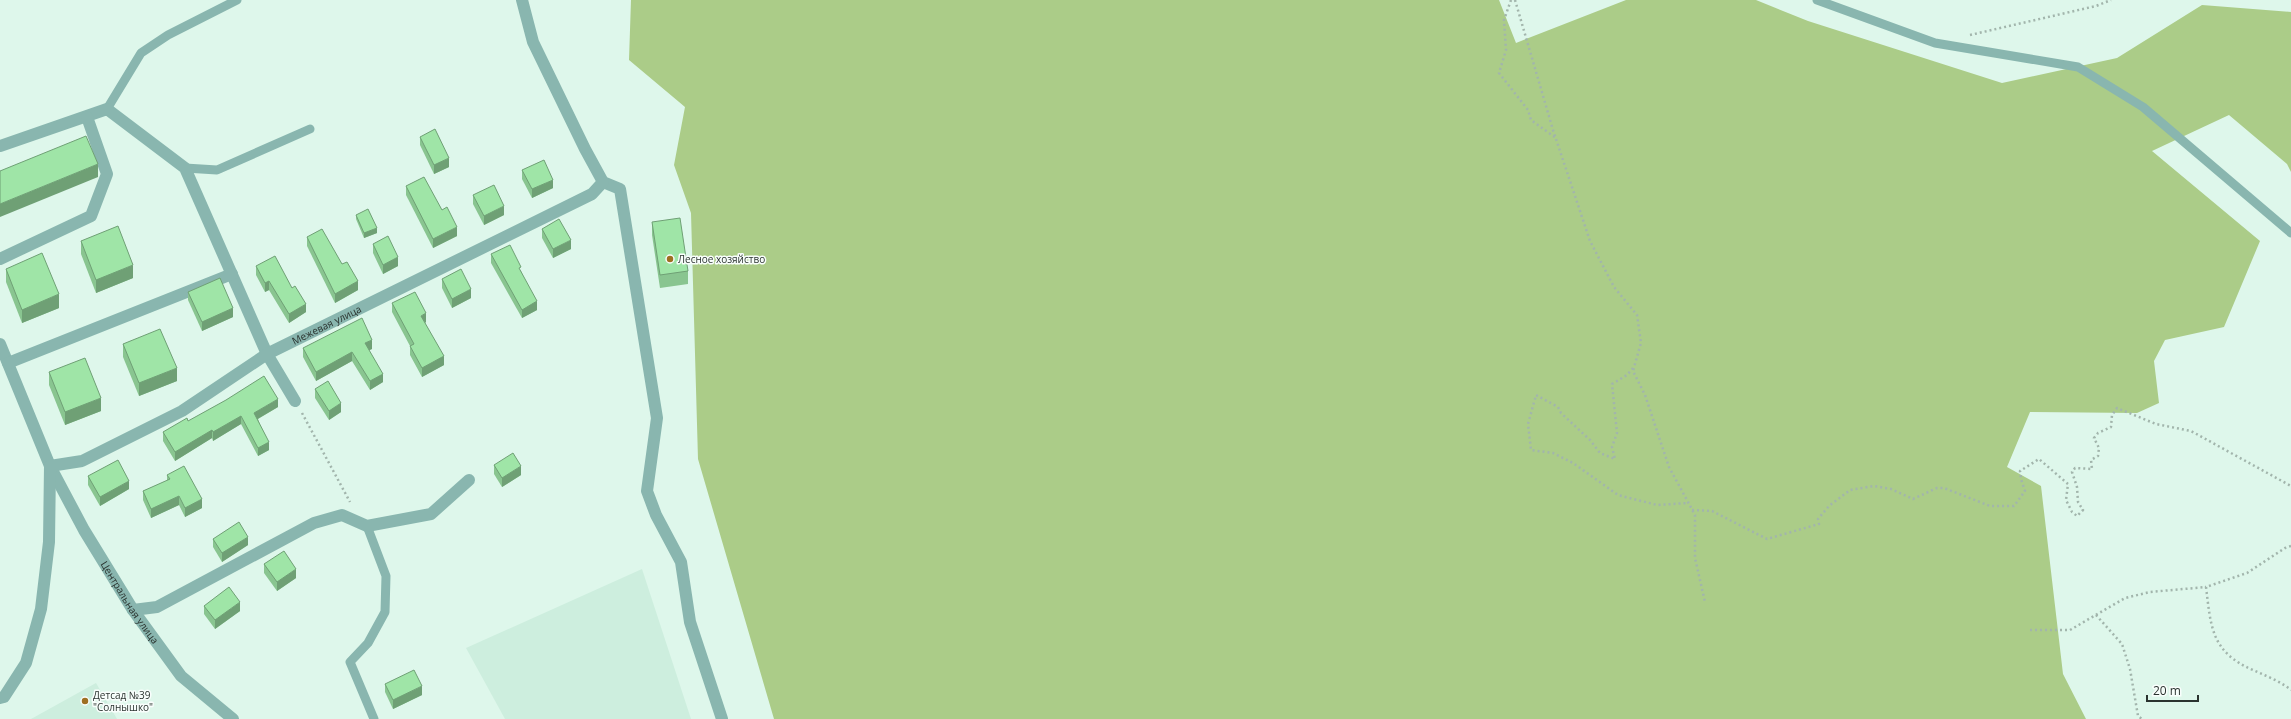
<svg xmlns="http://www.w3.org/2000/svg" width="2291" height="719" font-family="'Open Sans',sans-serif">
<rect width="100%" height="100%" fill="#def7eb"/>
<g fill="#cdeede">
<polygon points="642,569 691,719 505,719 466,648"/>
<polygon points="96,683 117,719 31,719"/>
</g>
<polygon fill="#abcc88" points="631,0 1499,0 1516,43 1626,0 1756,0 1808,21 2002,83 2117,58 2202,5 2291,12 2291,172 2287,164 2229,115 2152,151 2260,241 2224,327 2165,340 2154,361 2159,403 2137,413 2030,412 2007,467 2041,486 2063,674 2086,719 774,719 698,459 691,213 674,165 685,107 629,60"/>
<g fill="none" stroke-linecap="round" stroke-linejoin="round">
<g stroke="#a2b5ac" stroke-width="2.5" stroke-dasharray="2 3" stroke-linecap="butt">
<polyline points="1511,0 1504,20 1506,50 1499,73 1528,110 1531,120 1556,138"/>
<polyline points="1515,0 1553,130 1590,241 1614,287 1637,315 1641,343 1633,371 1645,395 1669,467 1695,515 1695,558 1705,602"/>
<polyline points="1970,35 2096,6 2111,0"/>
<polyline points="1633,368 1627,375 1612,384 1617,433 1612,447 1615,459 1600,453 1590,440 1561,413 1558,407 1536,395 1528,424 1531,450 1553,453 1573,463 1618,495 1657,505 1688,503"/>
<polyline points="302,413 350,502"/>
<polyline points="1692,510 1712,511 1767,539 1819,524 1818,519 1829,506 1850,490 1874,486 1891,489 1913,499 1937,488 1944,488 1990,506 2014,506 2025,491 2021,479 2020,471 2039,459 2068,484 2066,500 2072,512 2077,516 2083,510 2078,502 2077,487 2072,472 2075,468 2092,469 2091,460 2098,456 2099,448 2094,438 2098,433 2111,427 2112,415 2117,408 2156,424 2191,431 2291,486"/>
<path d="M2291,546l-6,2 -38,25 -41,14c5,40 5,65 47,83 13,6 27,11 38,20"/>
<polyline points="2096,615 2122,644 2130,669 2138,716 2142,719"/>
<polyline points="2030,630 2070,630 2125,598 2150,592 2206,587"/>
</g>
<g stroke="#89b6af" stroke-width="9">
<polyline points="1817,0 1935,43 2078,67 2143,107 2291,233"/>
<polyline points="107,109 141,53 168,35 237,0"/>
<polyline points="185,168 217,170 310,129"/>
<polyline points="367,526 386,576 385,612 368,643 350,662 374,719"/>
</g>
<g stroke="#89b6af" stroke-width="12">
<polyline points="522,0 533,42 585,149 603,182 620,189 657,418 647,491 656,515 681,562 690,622 722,719"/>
<polyline points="0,146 107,109 185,168 267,354 295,401"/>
<polyline points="0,259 91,216 107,174 87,117"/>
<path id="s1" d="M0,344l50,122 34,64 49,80 48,66 52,43"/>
<polyline points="8,363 232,274"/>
<polyline points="133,610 157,607 314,523 342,515 367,526 431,514 469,480"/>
<path id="s2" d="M0,698l4,-1 22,-34 15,-54 8,-67 1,-76 32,-5 100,-50 85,-57 325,-160 11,-12"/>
</g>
</g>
<g fill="#89c590">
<polygon points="420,137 449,167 434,174 420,145"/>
<polygon points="522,170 553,188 532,198 522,179"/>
<polygon points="406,186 457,236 433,248 406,195"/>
<polygon points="473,195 504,215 484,225 473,204"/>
<polygon points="356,215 377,233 364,238 356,219"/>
<polygon points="652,222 688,271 688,284 660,288 652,235"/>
<polygon points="542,229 571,249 553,258 542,238"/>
<polygon points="307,237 342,264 358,290 335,303 307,246"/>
<polygon points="81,241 133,278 96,293 81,254"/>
<polygon points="373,244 398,266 383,274 373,253"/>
<polygon points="491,254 521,271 537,310 522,318 491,263"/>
<polygon points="256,266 306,312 289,323 269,290 265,292 256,275"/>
<polygon points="6,269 59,308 22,323 6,282"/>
<polygon points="442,279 471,298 452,308 442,288"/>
<polygon points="188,292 233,317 202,331 188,300"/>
<polygon points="392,303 426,322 425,323 444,365 422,377 410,355 410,346 392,312"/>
<polygon points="123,344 177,381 139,396 123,357"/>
<polygon points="303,348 372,349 369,350 383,382 370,390 352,361 316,381 303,357"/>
<polygon points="49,372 101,411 65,425 49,385"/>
<polygon points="315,389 341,412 329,420 315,398"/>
<polygon points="278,407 258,419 269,450 258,456 241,424 213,441 212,438 175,461 163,441 163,432 188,421"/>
<polygon points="494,465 521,475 502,487 494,474"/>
<polygon points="167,475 202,508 185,517 179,505 151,518 143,500 143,491 167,481"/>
<polygon points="88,476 129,489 100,506 88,485"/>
<polygon points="213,539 248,545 222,562 213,547"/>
<polygon points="264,564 296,578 277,591 264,573"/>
<polygon points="204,606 240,611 215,629 204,614"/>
<polygon points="385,684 422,695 393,709 385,692"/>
</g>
<g fill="#6fa075">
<polygon points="449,158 449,167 434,174 434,165"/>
<polygon points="98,164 98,177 0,217 0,204"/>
<polygon points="553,180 553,188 532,198 532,189"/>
<polygon points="504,206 504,215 484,225 484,216"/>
<polygon points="457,227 457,236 433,248 433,239"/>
<polygon points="377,228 377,233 364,238 364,233"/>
<polygon points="571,240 571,249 553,258 553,249"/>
<polygon points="398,257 398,266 383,274 383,265"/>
<polygon points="133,265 133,278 96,293 96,280"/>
<polygon points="269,281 269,290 265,292 265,283"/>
<polygon points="358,281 358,290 335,303 335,294"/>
<polygon points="471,289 471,298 452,308 452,299"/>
<polygon points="59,294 59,308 22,323 22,310"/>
<polygon points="537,301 537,310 522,318 522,310"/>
<polygon points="306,304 306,312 289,323 289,314"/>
<polygon points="233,308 233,317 202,331 202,322"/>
<polygon points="426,313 426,322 421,325 421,316"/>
<polygon points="372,340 372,349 365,352 365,343"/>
<polygon points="352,352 352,361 316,381 316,372"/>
<polygon points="444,356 444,365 422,377 422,368"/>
<polygon points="177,368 177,381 139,396 139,383"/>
<polygon points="383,374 383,382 370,390 370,381"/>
<polygon points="101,398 101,411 65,425 65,412"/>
<polygon points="278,399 278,407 254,421 254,413"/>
<polygon points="341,403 341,412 329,420 329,411"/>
<polygon points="241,416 241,424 213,441 213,432"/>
<polygon points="212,430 212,438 175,461 175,452"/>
<polygon points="269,442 269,450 258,456 258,448"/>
<polygon points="521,466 521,475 502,487 502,478"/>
<polygon points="129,481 129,489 100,506 100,497"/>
<polygon points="179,496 179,505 151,518 151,509"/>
<polygon points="202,499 202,508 185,517 185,508"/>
<polygon points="248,537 248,545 222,562 222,553"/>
<polygon points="296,569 296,578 277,591 277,582"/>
<polygon points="240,602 240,611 215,629 215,620"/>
<polygon points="422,686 422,695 393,709 393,700"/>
</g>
<g fill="#9fe5a7" stroke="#6fa075">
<polygon points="435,129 449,158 434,165 420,137"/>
<polygon points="86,136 98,164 0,204 0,171"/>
<polygon points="544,160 553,180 532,189 522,170"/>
<polygon points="424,177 442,210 447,207 457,227 433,239 406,186"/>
<polygon points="494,185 504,206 484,216 473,195"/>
<polygon points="368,209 377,228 364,233 356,215"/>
<polygon points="680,218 688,271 660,275 652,222"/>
<polygon points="559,219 571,240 553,249 542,229"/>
<polygon points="118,226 133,265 96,280 81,241"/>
<polygon points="322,229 342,264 347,262 358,281 335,294 307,237"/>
<polygon points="388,236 398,257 383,265 373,244"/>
<polygon points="510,245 521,267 519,268 537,301 522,310 491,254"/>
<polygon points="42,253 59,294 22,310 6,269"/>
<polygon points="275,256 292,288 295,286 306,304 289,314 269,281 265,283 256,266"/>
<polygon points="461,269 471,289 452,299 442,279"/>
<polygon points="220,278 233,308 202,322 188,292"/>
<polygon points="415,292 426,313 421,316 444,356 422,368 410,346 414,344 392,303"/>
<polygon points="362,318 372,340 365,343 383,374 370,381 352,352 316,372 303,348"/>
<polygon points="160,329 177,368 139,383 123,344"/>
<polygon points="85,358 101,398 65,412 49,372"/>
<polygon points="264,376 278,399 254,413 269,442 258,448 241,416 213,432 212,430 175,452 163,432 187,418 188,421 226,400"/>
<polygon points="328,381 341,403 329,411 315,389"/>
<polygon points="513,453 521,466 502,478 494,465"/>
<polygon points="118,460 129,481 100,497 88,476"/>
<polygon points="184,466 202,499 185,508 179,496 151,509 143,491 170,479 167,475"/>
<polygon points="239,522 248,537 222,553 213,539"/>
<polygon points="284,551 296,569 277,582 264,564"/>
<polygon points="229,587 240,602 215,620 204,606"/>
<polygon points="414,670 422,686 393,700 385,684"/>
</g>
<g fill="#9e6f21" stroke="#f9fefc" stroke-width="1.5">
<circle cx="670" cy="259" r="4"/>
<circle cx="85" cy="701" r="4"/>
</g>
<g text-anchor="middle" stroke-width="3" stroke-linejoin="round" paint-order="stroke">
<g font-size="10" fill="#2a332f" stroke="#f9fefc" text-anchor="start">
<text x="678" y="263">Лесное хозяйство</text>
<text x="93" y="699">Детсад №39<tspan x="93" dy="12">"Солнышко"</tspan></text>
</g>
<g font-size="10" fill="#2a332f" stroke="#f9fefc">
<text dy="4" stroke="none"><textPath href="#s2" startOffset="557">Межевая улица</textPath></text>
<text dy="4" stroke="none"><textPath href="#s1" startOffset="290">Центральная улица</textPath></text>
</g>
</g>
<path d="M2147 695v6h51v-6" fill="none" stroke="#2a332f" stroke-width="2"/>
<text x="2153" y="695" font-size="12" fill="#2a332f" stroke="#f9fefc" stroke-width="3" paint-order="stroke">20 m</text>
</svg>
